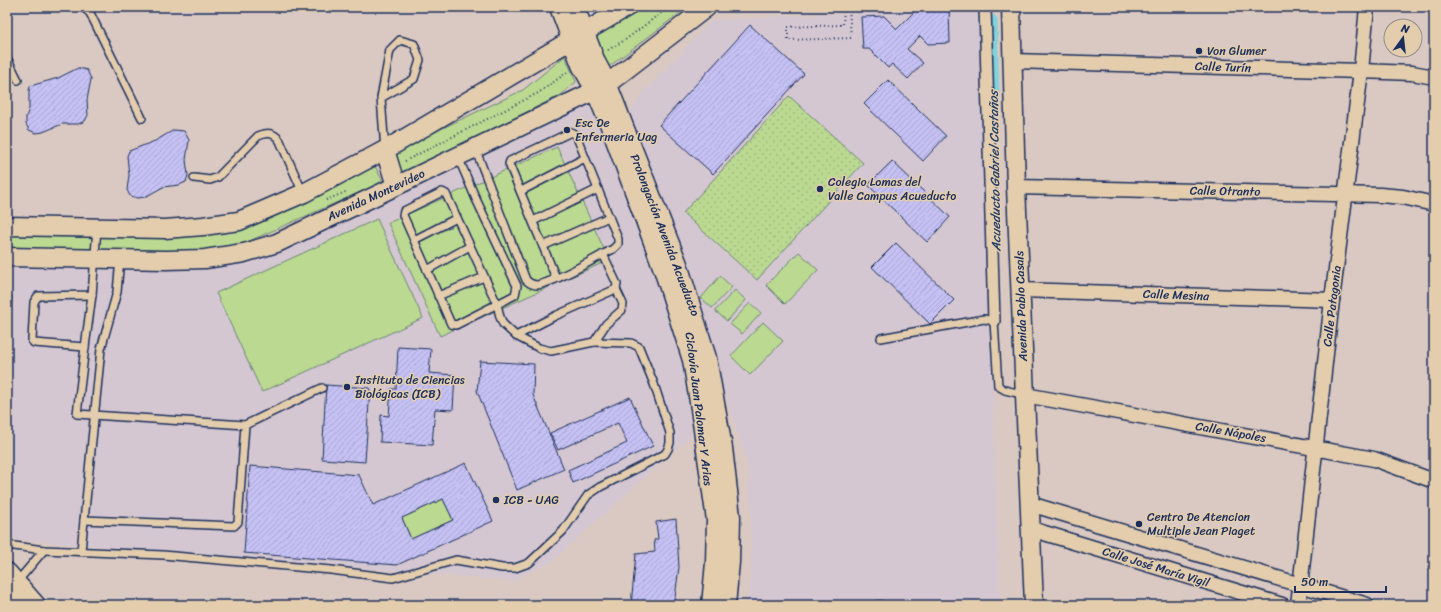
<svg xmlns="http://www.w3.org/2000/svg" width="1441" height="612" font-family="Sriracha,sans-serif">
<defs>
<pattern id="grass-dots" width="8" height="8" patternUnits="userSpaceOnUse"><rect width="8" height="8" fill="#bbd991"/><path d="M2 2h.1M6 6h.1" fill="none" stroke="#a0bb7f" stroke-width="1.8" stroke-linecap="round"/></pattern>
<pattern id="building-hatch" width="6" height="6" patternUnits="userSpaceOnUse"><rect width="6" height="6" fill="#c5c1f3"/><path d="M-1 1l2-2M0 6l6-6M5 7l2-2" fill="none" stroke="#a9a6d3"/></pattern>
</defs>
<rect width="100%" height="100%" fill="#dac9c2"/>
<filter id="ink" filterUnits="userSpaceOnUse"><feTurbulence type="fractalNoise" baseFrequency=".025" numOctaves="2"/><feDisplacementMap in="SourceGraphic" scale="8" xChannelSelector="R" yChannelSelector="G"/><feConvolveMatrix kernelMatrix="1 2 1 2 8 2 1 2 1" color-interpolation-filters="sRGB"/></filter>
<g filter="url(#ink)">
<g fill="#d4c7d1">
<polygon points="581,7 611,7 594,18 584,16"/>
<polygon points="878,7 980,7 1000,605 746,605 751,577 751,507 747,461 680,257 627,121 638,98 712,20 873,12"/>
<polygon points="592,100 682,339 692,435 552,561 513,581 9,539 7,535 7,267 106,268 207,264"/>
</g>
<polygon fill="url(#grass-dots)" stroke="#6b8478" points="789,96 863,163 757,280 683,213"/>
<g fill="#bbd991" stroke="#6b8478">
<polygon points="637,7 688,7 603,71 590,36"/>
<polygon points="565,56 576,82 561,95 397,176 390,153 523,90"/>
<polygon points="557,147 609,260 440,336 388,223"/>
<polygon points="373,162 383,182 238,246 190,252 7,251 7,229 198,231"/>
<polygon points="377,219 423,318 262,392 216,293"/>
<polygon points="799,252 818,270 785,304 766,285"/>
<polygon points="720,276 732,287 712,308 701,298"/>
<polygon points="735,290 746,300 727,321 715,311"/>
<polygon points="750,303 761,313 742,334 730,324"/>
<polygon points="763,322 783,341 750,375 731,356"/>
<polygon points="443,499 453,520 411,539 402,518"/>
</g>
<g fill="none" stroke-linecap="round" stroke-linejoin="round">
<polyline stroke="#81d2d9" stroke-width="13" points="991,21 993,99"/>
</g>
<g fill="url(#building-hatch)" stroke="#1b2f5e" fill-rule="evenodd">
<polygon points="919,7 949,7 950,43 928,44 920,36 907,49 923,63 908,79 892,64 888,68 869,49 863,49 861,17 884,16 897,29"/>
<polygon points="750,25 804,74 713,174 659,125"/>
<polygon points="78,68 87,70 91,79 87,100 88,115 85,121 78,124 62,124 43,132 36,133 29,130 26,124 26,117 29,109 29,91 30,86 58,78"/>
<polygon points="888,80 946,136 923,161 864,104"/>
<polygon points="174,130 184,131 189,140 186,160 188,175 186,182 179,185 163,187 145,197 138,198 130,196 127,190 129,175 127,156 129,151 155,141"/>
<polygon points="892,161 950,217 927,242 868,185"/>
<polygon points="896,243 954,300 930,324 872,267"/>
<polygon points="7,296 12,296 10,315 7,315"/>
<polygon points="398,347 431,349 429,373 455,375 453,410 435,409 432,445 380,442 381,415 389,416 391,389 396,389"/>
<polygon points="480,361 534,364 533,395 564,469 517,490 477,391"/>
<polygon points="326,385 370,388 365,462 322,459"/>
<polygon points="630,397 653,446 573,483 568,470 627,443 618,423 558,450 550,433"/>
<path d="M466,463l27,58 -96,44 -153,-12 6,-87 109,9 14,30zM443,499l10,21 -42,19 -9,-21z"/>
<polygon points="676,519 679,567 674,605 631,605 636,554 655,552 654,540 658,539 656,522"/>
</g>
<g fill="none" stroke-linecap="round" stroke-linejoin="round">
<defs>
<g id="service">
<polyline points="83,7 90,13 142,118"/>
<polyline points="7,58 18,80"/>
<polyline points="381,98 414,79 420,60 414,44 400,40 390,50 381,98 385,150"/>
<path d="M475,148l51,132c3,3 6,5 11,5 17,-2 59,-27 76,-36l5,-5v-5l-42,-104 -5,-3 -61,29 -1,3 47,114"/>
<polyline points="458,157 476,199 517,286 515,295 456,325 451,324 403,215 404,211 442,192 446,194 497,304 500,317 503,324 516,336 555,316 616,289 617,284 603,254"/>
<path d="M194,178l16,2 8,-3 40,-41c9,-4 16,-4 22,5l23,52"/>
<polyline points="521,191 585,158"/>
<polyline points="533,221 598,189"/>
<polyline points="414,240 457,218"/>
<polyline points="543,246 609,217"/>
<polyline points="427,270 470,246"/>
<polyline points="438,296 484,277"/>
<polyline points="516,336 539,348 551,351 594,342 606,324 622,310 623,304 616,289"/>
<polyline points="881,338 984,319 994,321 998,386 1005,390 1025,395"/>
<polyline points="85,347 92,295"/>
<polyline points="245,425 322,388"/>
<polyline points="84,520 234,526 238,522 245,425 77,414 85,347 34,343 32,341 34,302 38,296 92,295 97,228"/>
<polyline points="7,545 44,550 163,555 331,570 393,578 456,560 502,568 515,568 529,563 563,531 588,495 600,487 665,454 668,449 670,443 670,433 654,384 639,347 631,343 594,342"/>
<polyline points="81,551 101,349 117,292 120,259"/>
<polyline points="17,582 44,550"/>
<polyline points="877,605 880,605"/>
</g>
<polyline id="pedestrian" points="985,7 994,321"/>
<g id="minor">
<polyline points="1012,61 1361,71 1412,73 1434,77"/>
<polyline points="1016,187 1380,195 1403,197 1434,204"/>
<polyline points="1021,290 1332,300"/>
<polyline points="1025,395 1374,459 1434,481"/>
<polyline points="1030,504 1367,605"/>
<polyline points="1031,529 1282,605"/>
<polyline points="7,604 23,591"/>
<polyline points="1298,605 1332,300 1361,71 1367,7"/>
</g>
<g id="tertiary">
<polyline points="559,7 581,65 595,90 610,126 663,269 692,360 699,402 716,520 715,563 711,605"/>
<polyline points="575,7 596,62 607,83 678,264 707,358 723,448 731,517 730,562 726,605"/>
<polyline points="1011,7 1016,187 1034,605"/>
<polyline points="385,150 396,186"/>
<polyline points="7,226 165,229 203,226 239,221 304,193 385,150 627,7"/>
<polyline points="7,257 166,260 205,259 244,253 277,243 586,95 611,81 707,7"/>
<polyline points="7,572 36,605"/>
</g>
</defs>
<use href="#service" stroke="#1b2f5e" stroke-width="10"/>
<use href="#pedestrian" stroke="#1b2f5e" stroke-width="14"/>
<use href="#minor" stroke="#1b2f5e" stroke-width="17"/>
<use href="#tertiary" stroke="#1b2f5e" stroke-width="21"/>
<g stroke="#1b2f5e" stroke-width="2" stroke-dasharray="1 3" stroke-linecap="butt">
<polyline points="844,7 843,25 788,27 788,40 851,38 849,7"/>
<polyline points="608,50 625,40 669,7"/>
<polyline points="405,161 538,93 569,71"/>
<polyline points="326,200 348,191"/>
</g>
<use href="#service" stroke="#e3cdad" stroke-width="7"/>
<use href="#pedestrian" stroke="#e3cdad" stroke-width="11"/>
<use href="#minor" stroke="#e3cdad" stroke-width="14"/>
<use href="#tertiary" stroke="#e3cdad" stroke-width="18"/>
</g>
</g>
<g fill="#1b2f5e" stroke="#e3cdad" stroke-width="1.5">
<circle cx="1199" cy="51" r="4"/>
<circle cx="567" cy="130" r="4"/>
<circle cx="820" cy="189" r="4"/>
<circle cx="347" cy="387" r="4"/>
<circle cx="496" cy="500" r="4"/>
<circle cx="1139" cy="524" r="4"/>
</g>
<g text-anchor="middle" stroke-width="3" stroke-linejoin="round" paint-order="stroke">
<g font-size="12" fill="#1b2f5e" stroke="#e3cdad" text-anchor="start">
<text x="1207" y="55">Von Glumer</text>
<text x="575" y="127">Esc De<tspan x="575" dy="14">Enfermeria Uag</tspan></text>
<text x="828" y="186">Colegio Lomas del<tspan x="828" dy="14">Valle Campus Acueducto</tspan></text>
<text x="355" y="384">Instituto de Ciencias<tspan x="355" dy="14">Biológicas (ICB)</tspan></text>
<text x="504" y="504">ICB - UAG</text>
<text x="1147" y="521">Centro De Atencion<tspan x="1147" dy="14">Multiple Jean Piaget</tspan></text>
</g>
<g font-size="12" fill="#1b2f5e" stroke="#e3cdad">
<text transform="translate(1223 67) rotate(2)" y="4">Calle Turín</text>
<text transform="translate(1225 191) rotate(1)" y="4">Calle Otranto</text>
<text transform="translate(376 195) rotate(-25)" y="4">Avenida Montevideo</text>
<text transform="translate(665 235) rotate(69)" y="4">Prolongación Avenida Acueducto</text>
<text transform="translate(1176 295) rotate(2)" y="4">Calle Mesina</text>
<text transform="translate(1021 306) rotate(-92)" y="4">Avenida Pablo Casals</text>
<text transform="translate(1332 306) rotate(-83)" y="4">Calle Patagonia</text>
<text transform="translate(699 409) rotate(83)" y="4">Ciclovía Juan Palomar Y Arias</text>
<text transform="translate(1231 432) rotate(10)" y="4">Calle Nápoles</text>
<text transform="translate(1156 567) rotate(17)" y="4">Calle José María Vigil</text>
</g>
<g font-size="13" font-style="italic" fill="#253f6a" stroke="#e3cdad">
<text transform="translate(994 171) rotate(-91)" y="5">Acueducto Gabriel Castaños</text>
</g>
</g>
<rect width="1441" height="612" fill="none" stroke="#e3cdad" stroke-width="24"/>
<rect x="12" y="12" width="1417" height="588" fill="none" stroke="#1b2f5e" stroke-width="1.5" filter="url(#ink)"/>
<g transform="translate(1403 38) rotate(15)"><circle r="19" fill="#e3cdad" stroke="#938e8d"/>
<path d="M0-3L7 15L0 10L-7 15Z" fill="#1b2f5e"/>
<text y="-6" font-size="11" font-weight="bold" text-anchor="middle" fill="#1b2f5e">N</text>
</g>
<path d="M1295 586v6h91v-6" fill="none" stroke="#1b2f5e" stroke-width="2"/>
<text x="1301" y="586" font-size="12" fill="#1b2f5e" stroke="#e3cdad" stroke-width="3" paint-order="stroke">50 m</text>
</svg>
